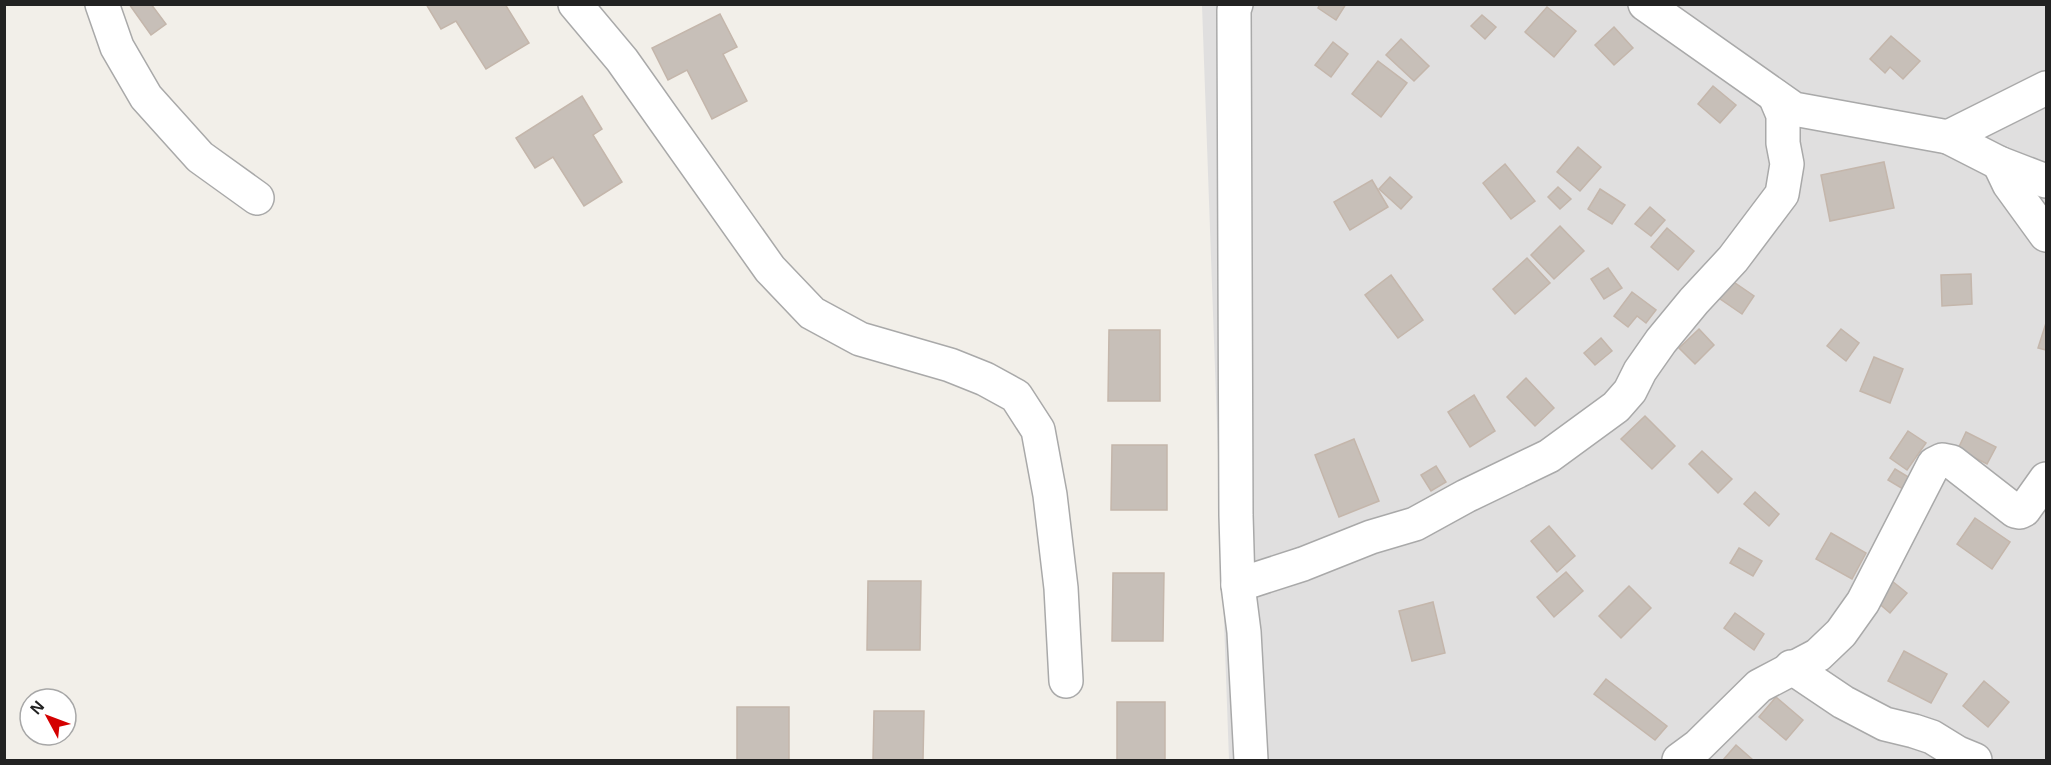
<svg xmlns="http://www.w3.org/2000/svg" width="2051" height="765" font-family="Arial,sans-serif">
<rect width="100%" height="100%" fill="#f2efe9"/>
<polygon fill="#e0dfdf" points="1202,5 2046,5 2046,760 1229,760"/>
<g fill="#c7bfb8" stroke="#c4b6ab" stroke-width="1.5">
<polygon points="129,4 151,4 166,24 151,35"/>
<polygon points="426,4 505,4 529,43 486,69 456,21 441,29"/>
<polygon points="1320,4 1346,4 1336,20 1318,8"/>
<polygon points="1547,7 1576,31 1554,57 1525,32"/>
<polygon points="720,14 737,47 723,54 747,101 712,119 687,70 668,80 652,48"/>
<polygon points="1482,15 1496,27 1485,39 1471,26"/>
<polygon points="1614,27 1633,48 1614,65 1595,45"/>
<polygon points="1891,36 1920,61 1903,79 1890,67 1885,73 1870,59"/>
<polygon points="1401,39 1429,66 1414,81 1386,55"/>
<polygon points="1333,42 1348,54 1331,77 1315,65"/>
<polygon points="1378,61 1407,83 1381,117 1352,94"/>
<polygon points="1713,86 1736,105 1720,123 1698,104"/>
<polygon points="582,96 602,129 593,135 622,182 584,206 553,157 535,168 516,138"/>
<polygon points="1578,147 1601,167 1580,191 1557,172"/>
<polygon points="1884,162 1894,208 1830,221 1821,175"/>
<polygon points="1505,164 1535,201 1511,219 1483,183"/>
<polygon points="1390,177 1412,197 1401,209 1379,189"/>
<polygon points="1372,180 1388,207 1350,230 1334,202"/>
<polygon points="1558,187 1571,199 1560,209 1548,197"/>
<polygon points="1600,189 1625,205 1612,224 1588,209"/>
<polygon points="1650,207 1665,220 1651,236 1635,224"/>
<polygon points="1560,226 1584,251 1554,279 1531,255"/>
<polygon points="1667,228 1694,251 1678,270 1651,247"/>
<polygon points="1527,258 1550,283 1515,314 1493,289"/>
<polygon points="1608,268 1622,288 1604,299 1591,279"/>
<polygon points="1971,274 1972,304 1942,306 1941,275"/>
<polygon points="1391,275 1423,320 1398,338 1365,295"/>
<polygon points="1725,276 1754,296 1742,314 1713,294"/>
<polygon points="1632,292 1656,310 1646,323 1637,316 1628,327 1614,316"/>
<polygon points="2046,323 2046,350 2038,348"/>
<polygon points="1699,329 1714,345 1695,364 1679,348"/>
<polygon points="1841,329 1859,343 1846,361 1827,346"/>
<polygon points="1109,330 1160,330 1160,401 1108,401"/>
<polygon points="1601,338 1612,351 1595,365 1584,353"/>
<polygon points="1874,357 1903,369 1890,403 1860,391"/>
<polygon points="1526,378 1554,408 1535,426 1507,397"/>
<polygon points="1474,395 1495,431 1470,447 1448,412"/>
<polygon points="1645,416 1675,446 1652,469 1621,439"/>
<polygon points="1908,431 1926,443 1907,470 1890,458"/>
<polygon points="1966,432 1996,447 1987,464 1958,449"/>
<polygon points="1354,439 1379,501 1339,517 1315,455"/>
<polygon points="1112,445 1167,445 1167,510 1111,510"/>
<polygon points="1702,451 1732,479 1718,493 1689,464"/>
<polygon points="1436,466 1446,482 1431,491 1421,475"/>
<polygon points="1895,469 1910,478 1903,489 1888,480"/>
<polygon points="1755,492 1779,514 1769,526 1744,504"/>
<polygon points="1975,518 2010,542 1992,569 1957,544"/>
<polygon points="1549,526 1575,556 1557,572 1531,541"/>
<polygon points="1831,533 1866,553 1852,579 1816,559"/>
<polygon points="1739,548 1762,561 1753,576 1730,563"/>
<polygon points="1566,572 1583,591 1554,617 1537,597"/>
<polygon points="1113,573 1164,573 1163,641 1112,641"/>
<polygon points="868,581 921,581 920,650 867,650"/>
<polygon points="1892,581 1907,593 1890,613 1876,601"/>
<polygon points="1629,586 1651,608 1621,638 1599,616"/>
<polygon points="1433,602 1445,653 1412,661 1399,611"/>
<polygon points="1735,613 1764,634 1754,650 1724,628"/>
<polygon points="1904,651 1947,674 1931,703 1888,681"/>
<polygon points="1606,679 1667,726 1655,740 1594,694"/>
<polygon points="1984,681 2009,702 1988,727 1963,706"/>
<polygon points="1776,697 1803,720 1786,740 1759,717"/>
<rect x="1117" y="702" width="48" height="58"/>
<rect x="737" y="707" width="52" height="53"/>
<polygon points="874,711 924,711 923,760 873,760"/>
<polygon points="1736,745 1753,760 1723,760"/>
</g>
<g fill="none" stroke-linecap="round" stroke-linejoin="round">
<defs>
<g id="minor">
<polyline points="102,4 117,47 146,97 200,157 257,198"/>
<polyline points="575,4 622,60 770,269 812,313 860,339 950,365 985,379 1016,396 1038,430 1050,495 1061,588 1066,681"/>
<polyline points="1236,4 1234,10 1236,515 1238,585 1244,632 1251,760"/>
<polyline points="1645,4 1794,109 1948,137 2046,88"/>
<polyline points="1948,137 1999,163 2046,181"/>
<polyline points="1999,163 2009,184 2046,235"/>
<polyline points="1238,585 1303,564 1371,537 1415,524 1466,496 1549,456 1616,407 1630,391 1640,371 1661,341 1694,301 1733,259 1782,194 1787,164 1783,143 1783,115 1775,96"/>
<polyline points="1791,667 1843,702 1885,724 1914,731 1932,737 1958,753 1975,760"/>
<polyline points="1679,760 1698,746 1759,686 1818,655 1841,633 1863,602 1934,464 1942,460 1952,462 2015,511 2020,512 2024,510 2046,479"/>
</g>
</defs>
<use href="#minor" stroke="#a9a9a9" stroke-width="36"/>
<use href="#minor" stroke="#fff" stroke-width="33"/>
</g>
<rect width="2051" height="765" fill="none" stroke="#222222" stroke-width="12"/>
<g transform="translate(48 717) rotate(311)"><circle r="28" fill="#ffffff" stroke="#a7a7a7" stroke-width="1.5"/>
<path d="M0-4.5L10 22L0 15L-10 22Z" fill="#d40000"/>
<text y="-9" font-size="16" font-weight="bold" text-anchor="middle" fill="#222222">N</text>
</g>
</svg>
